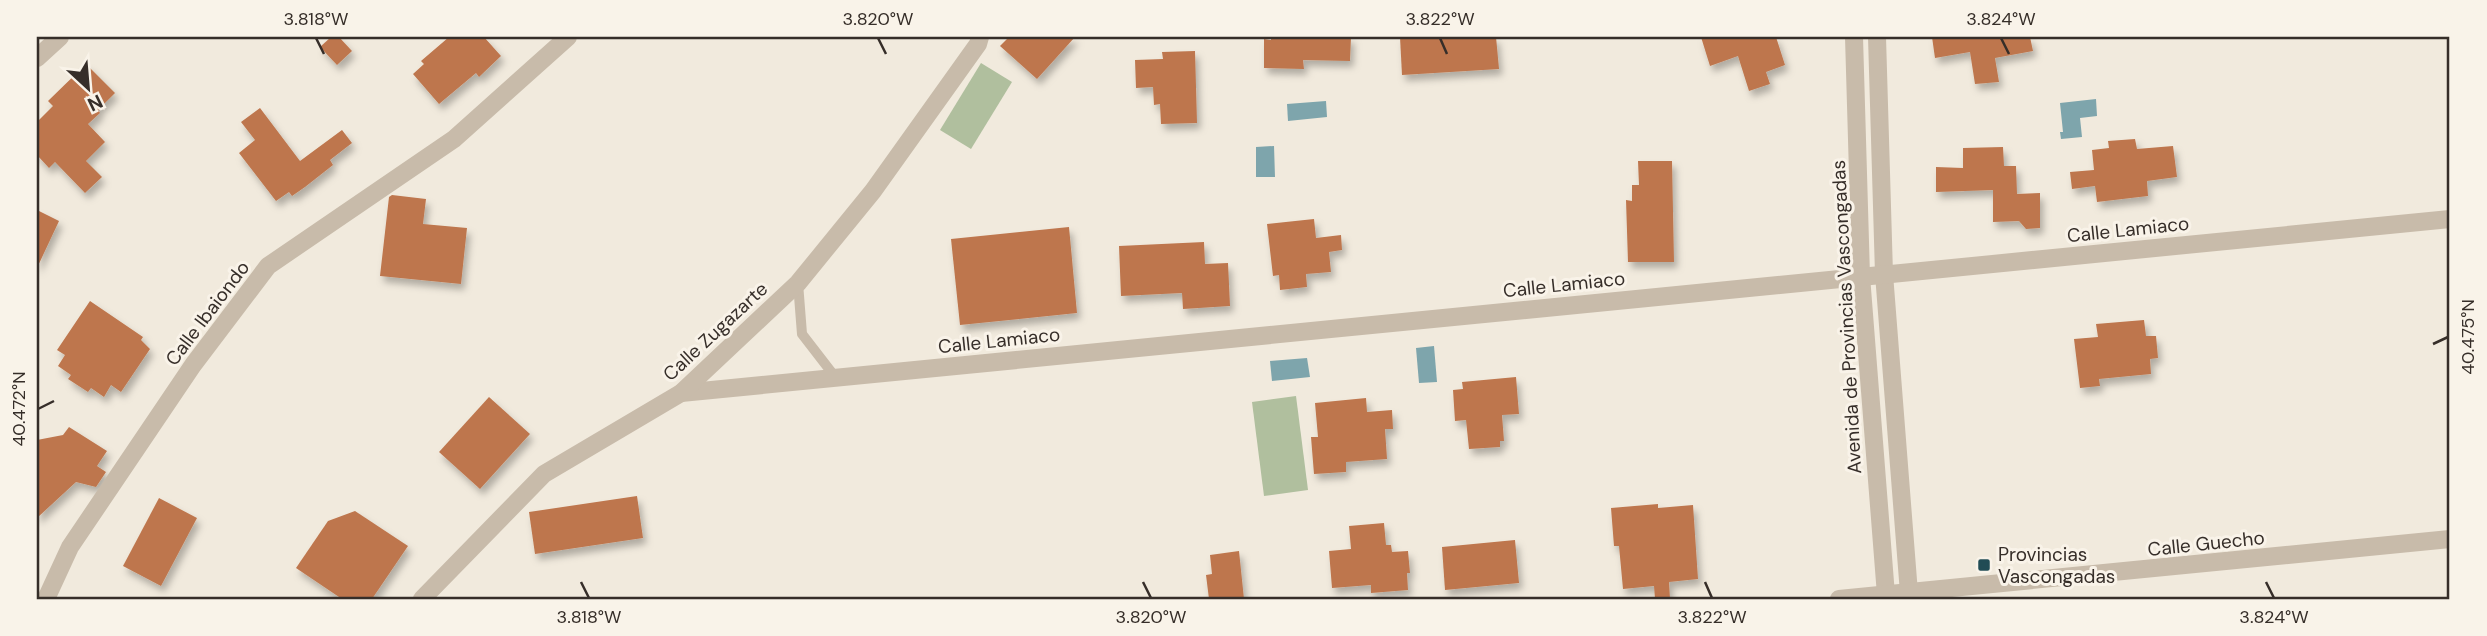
<svg xmlns="http://www.w3.org/2000/svg" width="2487" height="636" font-family="'DM Sans',sans-serif">
<defs>
<filter id="shadow"><feDropShadow dx="3.5" dy="6" stdDeviation="3.5" flood-color="#0004"/></filter>
</defs>
<rect width="100%" height="100%" fill="#f1eadd"/>
<g fill="#b0bf9e">
<polygon points="981,63 1012,82 971,149 940,130"/>
<polygon points="1296,396 1308,490 1264,496 1252,402"/>
</g>
<g fill="#7ea5ac">
<polygon points="2096,99 2097,116 2080,118 2082,137 2061,139 2060,132 2063,132 2060,103"/>
<polygon points="1326,101 1327,117 1288,121 1287,104"/>
<polygon points="1274,146 1275,177 1256,177 1256,147"/>
<polygon points="1434,346 1437,382 1419,383 1416,348"/>
<polygon points="1307,358 1310,377 1272,381 1270,361"/>
</g>
<g fill="#be764d" filter="url(#shadow)">
<polygon points="331,37 339,37 352,51 337,65 320,47"/>
<polygon points="449,37 484,37 501,56 479,77 476,73 439,104 413,74 424,64 421,61"/>
<polygon points="1009,37 1075,37 1037,79 1000,46"/>
<polygon points="1271,37 1351,37 1350,61 1303,60 1304,69 1264,68 1264,39 1271,40"/>
<polygon points="1400,37 1496,37 1499,69 1402,75"/>
<polygon points="1701,37 1776,37 1785,65 1766,72 1770,84 1749,91 1738,56 1710,66"/>
<polygon points="1932,37 2030,37 2033,51 1995,58 1999,82 1975,84 1970,52 1935,58"/>
<polygon points="1195,51 1197,123 1161,124 1160,104 1154,105 1153,87 1136,88 1135,60 1163,59 1162,52"/>
<polygon points="86,64 115,93 98,110 100,113 88,124 105,142 86,161 102,177 85,193 55,162 49,168 37,155 37,122 53,106 48,101"/>
<polygon points="260,108 300,161 342,130 352,143 330,160 333,165 305,187 292,196 289,192 276,201 239,153 255,140 241,122"/>
<polygon points="2135,139 2137,149 2173,146 2177,177 2147,181 2148,196 2097,202 2095,186 2072,189 2070,172 2094,170 2092,150 2109,148 2108,141"/>
<polygon points="2003,147 2004,166 2016,166 2017,194 2040,193 2040,228 2026,229 2019,221 1993,222 1993,190 1936,192 1936,167 1963,168 1963,148"/>
<polygon points="1638,161 1672,161 1674,262 1628,262 1626,200 1632,201 1632,185 1639,185"/>
<polygon points="392,195 426,199 423,224 467,228 461,284 380,276 389,197"/>
<polygon points="37,210 59,221 37,268"/>
<polygon points="1314,219 1316,238 1341,235 1342,250 1329,252 1331,272 1306,274 1307,287 1280,290 1279,275 1273,276 1267,224"/>
<polygon points="1069,227 1077,313 960,325 951,239"/>
<polygon points="1204,242 1205,264 1228,263 1230,306 1183,309 1182,293 1121,296 1119,246"/>
<polygon points="90,301 143,337 141,340 150,349 121,392 111,385 104,397 91,388 88,392 68,379 71,375 58,366 65,355 57,350"/>
<polygon points="2144,320 2146,336 2156,336 2158,358 2150,359 2151,374 2099,379 2100,386 2080,388 2074,339 2098,337 2096,324"/>
<polygon points="1516,377 1519,414 1502,415 1504,441 1500,441 1500,447 1469,449 1466,420 1455,421 1453,390 1463,389 1462,382"/>
<polygon points="489,397 530,434 480,489 439,452"/>
<polygon points="1366,398 1367,412 1392,410 1393,429 1385,429 1387,459 1346,462 1346,472 1314,474 1311,437 1318,437 1315,403"/>
<polygon points="69,427 107,451 97,466 106,472 96,487 76,482 37,518 37,440 63,435"/>
<polygon points="637,496 643,538 535,554 529,512"/>
<polygon points="159,498 197,518 161,586 123,566"/>
<polygon points="1658,504 1658,508 1693,505 1698,579 1669,582 1670,599 1655,599 1654,586 1623,589 1619,546 1614,546 1611,508"/>
<polygon points="355,511 408,546 372,599 342,599 296,568 328,521"/>
<polygon points="1384,523 1386,545 1391,545 1392,552 1408,551 1410,573 1407,573 1408,590 1371,593 1371,585 1332,588 1329,551 1351,549 1349,526"/>
<polygon points="1515,540 1519,583 1445,590 1442,547"/>
<polygon points="1239,551 1244,599 1209,599 1206,575 1212,574 1210,555"/>
</g>
<g fill="none" stroke-linecap="round" stroke-linejoin="round">
<polyline stroke="#c8bbaa" stroke-width="10" points="798,283 802,334 836,378"/>
<g stroke="#c8bbaa" stroke-width="18">
<polyline points="1854,37 1861,276 1886,595"/>
<polyline points="1877,37 1884,274 1909,593"/>
<polyline points="37,58 60,37"/>
<polyline points="681,393 2450,219"/>
<polyline points="46,599 70,547 193,365 268,266 454,139 568,37"/>
<polyline points="422,599 544,474 681,393 798,283 873,191 978,44 980,37"/>
<polyline points="1839,599 2450,539"/>
</g>
</g>
<path fill="none" stroke="#362e29" stroke-width="2.5" d="M316,38l8,16M878,38l8,16M1440,38l7,16M2001,38l8,16M2433,344l15,-7M38,409l16,-8M581,582l8,16M1143,582l8,16M1705,582l7,16M2266,582l8,16"/>
<rect fill="#214c55" stroke="#f9f3e9" stroke-width="2.5" x="1977" y="558" width="14" height="14" rx="3.5"/>
<g text-anchor="middle" stroke-width="6" stroke-linejoin="round" paint-order="stroke">
<g font-size="19" fill="#362e29" stroke="#f9f3e9">
<text transform="translate(2128 229) rotate(-6)" y="7">Calle Lamiaco</text>
<text transform="translate(1564 284) rotate(-6)" y="7">Calle Lamiaco</text>
<text transform="translate(207 313) rotate(-53)" y="7">Calle Ibaiondo</text>
<text transform="translate(1846 317) rotate(-93)" y="7">Avenida de Provincias Vascongadas</text>
<text transform="translate(715 331) rotate(-43)" y="7">Calle Zugazarte</text>
<text transform="translate(999 340) rotate(-6)" y="7">Calle Lamiaco</text>
<text transform="translate(2206 543) rotate(-6)" y="7">Calle Guecho</text>
</g>
<g font-size="19" fill="#362e29" stroke="#f9f3e9" text-anchor="start">
<text x="1998" y="561">Provincias<tspan x="1998" dy="22">Vascongadas</tspan></text>
</g>
</g>
<rect width="2487" height="636" fill="none" stroke="#f9f3e9" stroke-width="77"/>
<g transform="translate(88 88) rotate(154)" stroke="#f9f3e9" stroke-width="5" paint-order="stroke">
<path d="M0-5L12 26L0 18L-12 26Z" fill="#362e29"/>
<text y="-10" font-size="19" font-weight="bold" text-anchor="middle" fill="#362e29">N</text>
</g>
<rect x="38" y="38" width="2410" height="560" fill="none" stroke="#362e29" stroke-width="2.5"/>
<g font-size="18" text-anchor="middle" fill="#362e29">
<text x="316" y="25">3.818°W</text>
<text x="878" y="25">3.820°W</text>
<text x="1440" y="25">3.822°W</text>
<text x="2001" y="25">3.824°W</text>
<text transform="translate(2468 337) rotate(-90)" y="6">40.475°N</text>
<text transform="translate(19 409) rotate(-90)" y="6">40.472°N</text>
<text x="589" y="623">3.818°W</text>
<text x="1151" y="623">3.820°W</text>
<text x="1712" y="623">3.822°W</text>
<text x="2274" y="623">3.824°W</text>
</g>
</svg>
